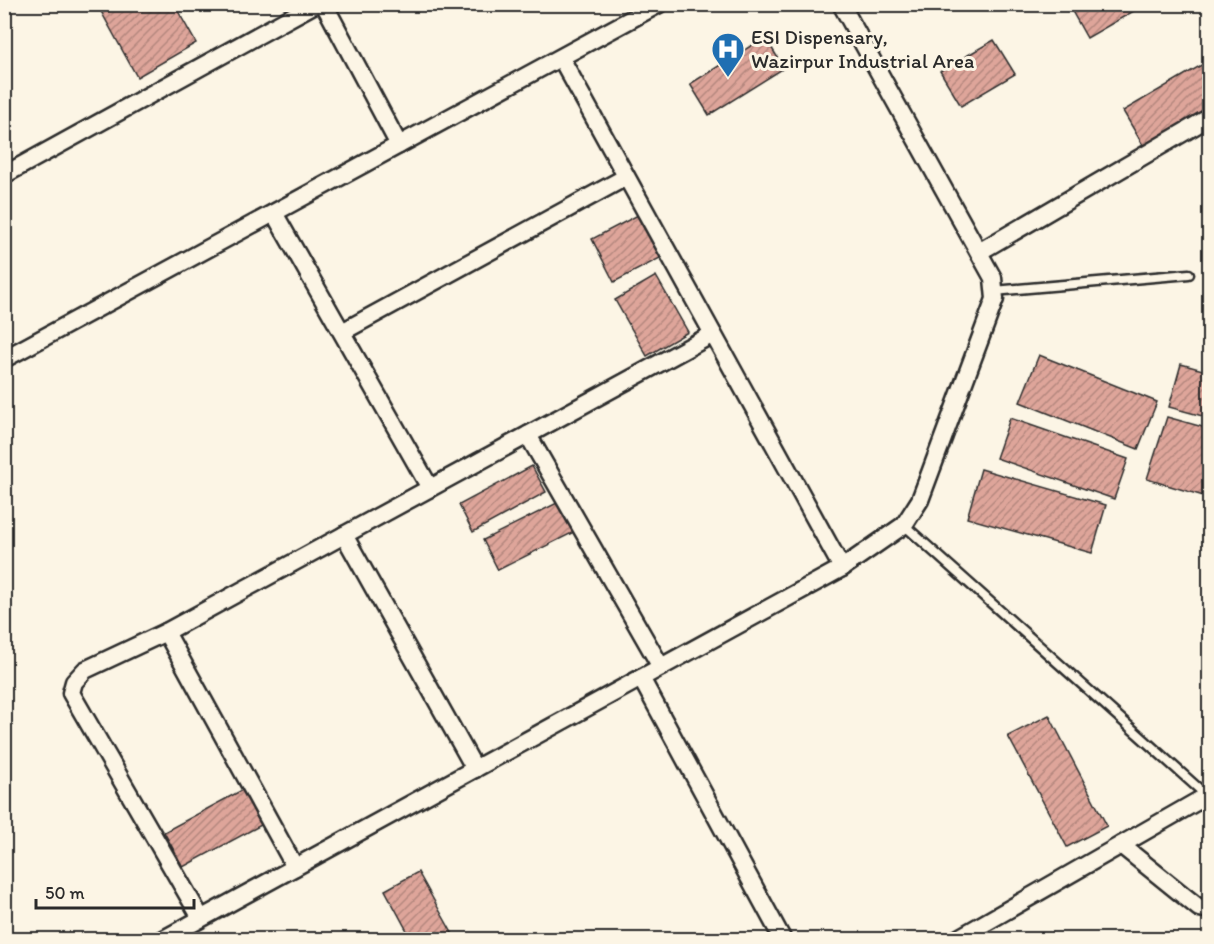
<svg xmlns="http://www.w3.org/2000/svg" width="1214" height="944" font-family="Itim,sans-serif">
<defs>
<pattern id="building-hatch" width="6" height="6" patternUnits="userSpaceOnUse" patternTransform="scale(1.5)"><rect width="6" height="6" fill="#dea59a"/><path d="M-1 1l2-2M0 6l6-6M5 7l2-2" fill="none" stroke="#b4877e"/></pattern>
</defs>
<rect width="100%" height="100%" fill="#fcf5e5"/>
<filter id="ink" filterUnits="userSpaceOnUse"><feTurbulence type="fractalNoise" baseFrequency=".0167" numOctaves="2"/><feDisplacementMap in="SourceGraphic" scale="12" xChannelSelector="R" yChannelSelector="G"/><feConvolveMatrix kernelMatrix="1 2 1 2 8 2 1 2 1" color-interpolation-filters="sRGB"/></filter>
<g filter="url(#ink)">
<g fill="url(#building-hatch)" stroke="#2b2b2b" stroke-width="1.5">
<polygon points="97,4 174,4 196,43 137,77"/>
<polygon points="1068,4 1146,4 1087,38"/>
<polygon points="765,37 784,68 709,115 690,84"/>
<polygon points="994,40 1015,74 961,106 940,71"/>
<polygon points="1210,60 1210,109 1144,147 1123,111"/>
<polygon points="640,214 662,257 614,282 592,239"/>
<polygon points="656,276 688,332 647,356 615,300"/>
<polygon points="1039,355 1157,402 1138,449 1020,402"/>
<polygon points="1181,364 1210,372 1210,418 1169,407"/>
<polygon points="1167,417 1210,429 1210,498 1147,479"/>
<polygon points="1010,418 1128,459 1114,499 996,458"/>
<polygon points="532,466 546,492 473,532 459,505"/>
<polygon points="981,469 1106,505 1092,553 967,518"/>
<polygon points="559,502 574,532 498,570 483,540"/>
<polygon points="1049,715 1107,826 1067,847 1008,736"/>
<polygon points="244,789 263,824 183,867 164,832"/>
<polygon points="418,872 456,940 412,940 385,890"/>
</g>
<g fill="none" stroke-linecap="round" stroke-linejoin="round">
<defs>
<g id="service">
<polyline points="994,291 1189,274"/>
<polyline points="904,525 1207,796"/>
</g>
<g id="minor">
<polyline points="324,4 399,145"/>
<polyline points="561,58 842,568"/>
<polyline points="4,175 315,4"/>
<polyline points="274,213 430,488"/>
<polyline points="979,252 1210,117"/>
<polyline points="342,332 626,177"/>
<polyline points="4,359 659,4"/>
<polyline points="528,435 661,667"/>
<polyline points="344,535 475,769"/>
<polyline points="166,632 295,867"/>
<polyline points="641,678 783,940"/>
<polyline points="1121,845 1199,908 1210,910"/>
<polyline points="201,918 71,693 74,682 85,670 166,632 713,334"/>
<polyline points="162,940 842,568 904,525 920,500 995,299 993,278 841,4"/>
<polyline points="955,940 1210,794"/>
</g>
</defs>
<use href="#service" stroke="#2b2b2b" stroke-width="13"/>
<use href="#minor" stroke="#2b2b2b" stroke-width="21"/>
<use href="#service" stroke="#fcf5e5" stroke-width="8"/>
<use href="#minor" stroke="#fcf5e5" stroke-width="16"/>
</g>
</g>
<defs>
<symbol id="hospital-pin" viewBox="-11 -11 22 30"><path d="M0 17L-7.5 6A9.5 9.5 0 1 1 7.5 6Z" fill="#1f6fb2" stroke="#fcf5e5"/><path d="M-5-5h3v3.5h4V-5h3V5h-3V1.5h-4V5h-3Z" fill="#fff"/></symbol>
</defs>
<g fill-rule="evenodd">
<use href="#hospital-pin" x="709" y="30" width="38" height="52"/>
</g>
<g text-anchor="middle" stroke-width="6" stroke-linejoin="round" paint-order="stroke">
<g font-size="21" fill="#2b2b2b" stroke="#fcf5e5" text-anchor="start">
<text x="751" y="44">ESI Dispensary,<tspan x="751" dy="24">Wazirpur Industrial Area</tspan></text>
</g>
</g>
<rect width="1214" height="944" fill="none" stroke="#fcf5e5" stroke-width="24"/>
<rect x="12" y="12" width="1190" height="920" fill="none" stroke="#2b2b2b" stroke-width="2" filter="url(#ink)"/>
<path d="M36 899v9h158v-9" fill="none" stroke="#2b2b2b" stroke-width="3"/>
<text x="45" y="899" font-size="18" fill="#2b2b2b" stroke="#fcf5e5" stroke-width="4.5" paint-order="stroke">50 m</text>
</svg>
